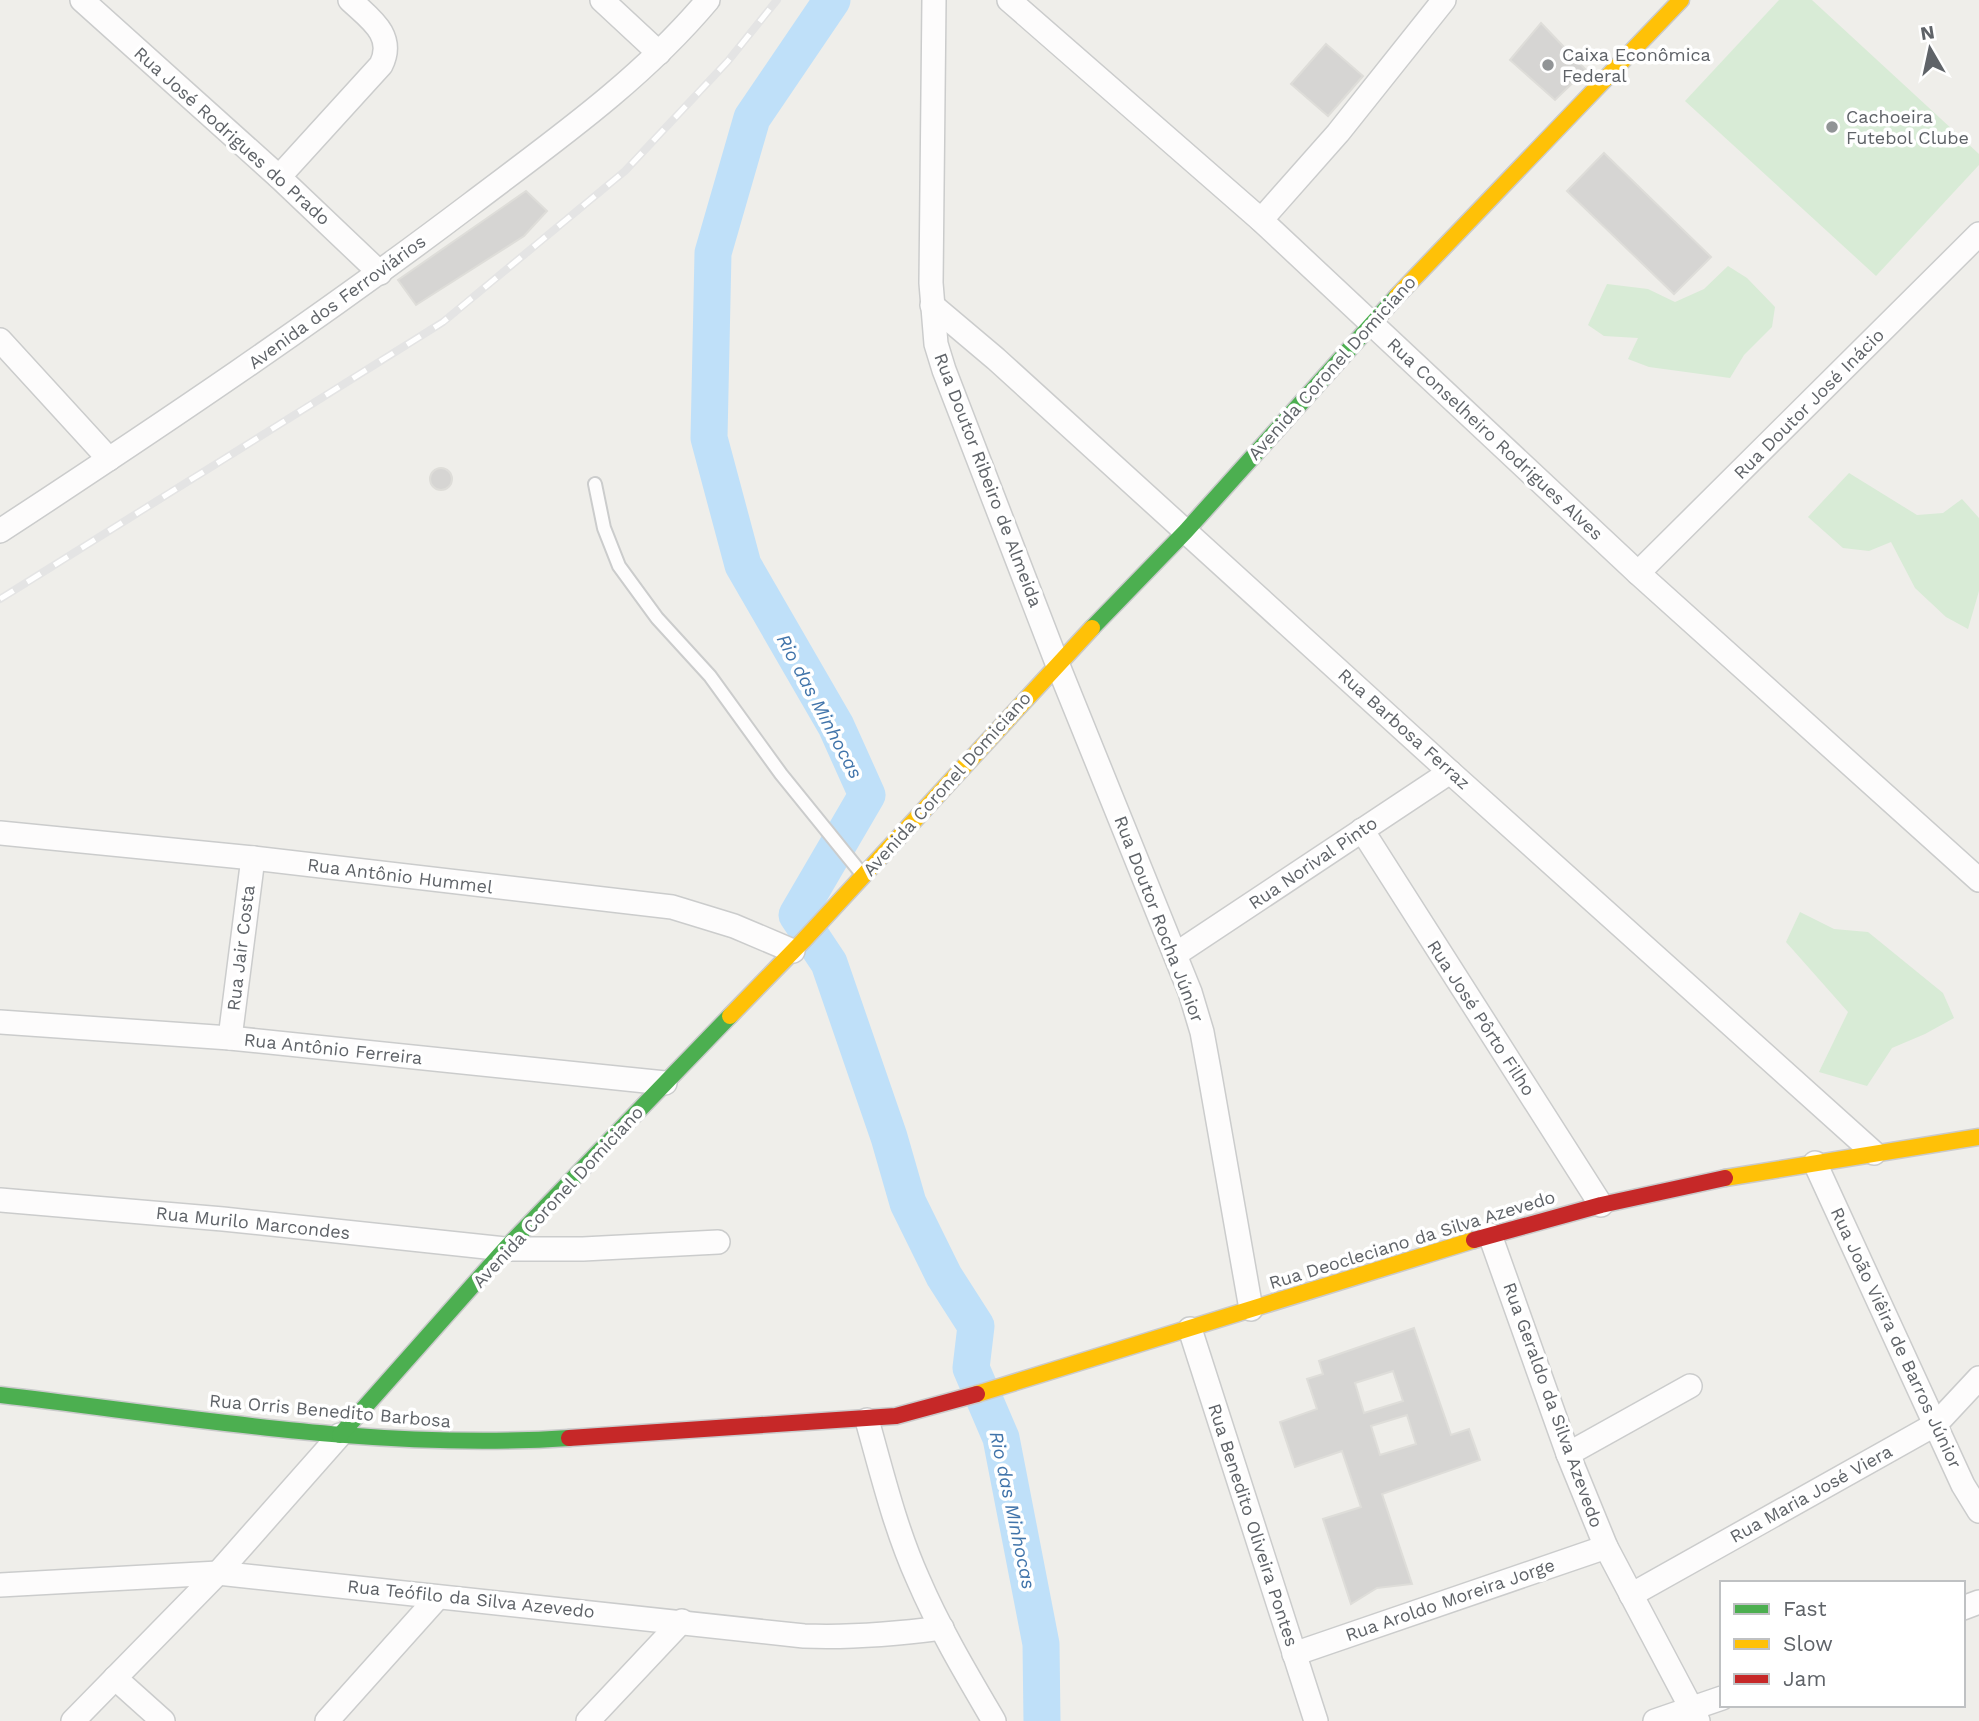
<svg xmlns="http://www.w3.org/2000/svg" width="1979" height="1721" font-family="'Work Sans',sans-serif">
<rect width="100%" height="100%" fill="#efeeea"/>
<g fill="#d8ebd6">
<polygon points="1779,0 1812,0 1979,154 1979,165 1876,276 1685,101"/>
<polygon points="1728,266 1747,278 1775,307 1772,327 1744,355 1730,378 1649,367 1628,359 1638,338 1604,336 1588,325 1607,284 1648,289 1675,302 1704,289"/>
<polygon points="1849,473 1917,515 1943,513 1962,499 1979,518 1979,591 1968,629 1946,617 1915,588 1891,542 1869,551 1843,548 1808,517"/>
<polygon points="1800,912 1834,929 1868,932 1943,993 1954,1018 1925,1034 1892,1048 1867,1086 1819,1072 1848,1012 1786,942"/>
</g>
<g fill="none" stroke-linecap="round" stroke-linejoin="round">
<polyline stroke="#bfe0f9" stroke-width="37" points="832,0 752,118 713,253 709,438 743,565 836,726 867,795 797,915 829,963 889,1137 908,1203 944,1276 976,1326 971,1368 1001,1438 1041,1644 1042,1721"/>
</g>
<g fill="#d6d5d3" stroke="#deddd9" stroke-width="2" fill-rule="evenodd">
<polygon points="1541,23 1586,70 1555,100 1510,60"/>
<polygon points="1326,44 1363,76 1328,116 1291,84"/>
<polygon points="1604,153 1711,257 1674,294 1567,191"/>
<polygon points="526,191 547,211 524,236 416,305 398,280"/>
<circle cx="441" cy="479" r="11"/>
<path d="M1414,1328l37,107 18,-6 11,31 -98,34 30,90 -35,4 -26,16 -28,-85 38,-12 -19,-56 -47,16 -15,-45 37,-13 -10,-30 16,-5 -4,-13zM1393,1371l10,30 -39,12 -9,-30zM1407,1415l9,29 -36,11 -9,-29z"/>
</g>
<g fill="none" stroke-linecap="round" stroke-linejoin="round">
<defs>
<polyline id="lane" points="595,484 604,528 619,566 657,618 710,676 781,774 862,874"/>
<g id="street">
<polyline points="82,0 279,177 380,273"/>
<polyline points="602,0 659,53"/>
<polyline points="934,0 931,283 936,344 944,370 1057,663 1190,992 1202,1032 1209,1070 1251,1309"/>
<polyline points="1009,0 1261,220 1638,573 1979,880"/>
<path d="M279,177l102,-112c15,-30 -12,-47 -31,-65"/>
<polyline points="1261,220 1338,133 1444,0"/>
<polyline points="932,305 996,359 1450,772 1874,1153"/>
<polyline points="0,340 109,459"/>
<path d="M0,531c160,-105 318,-211 471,-327 83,-63 169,-123 237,-204"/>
<polyline points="1638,573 1979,234"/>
<polyline points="1362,830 1601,1205"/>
<polyline points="0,833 253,858 672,907 734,926 793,951"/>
<polyline points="1176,954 1450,772"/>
<polyline points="0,1022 230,1038 665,1083"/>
<polyline points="230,1038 253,858"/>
<polyline points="1815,1163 1963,1485 1979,1511"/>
<polyline points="0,1200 223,1219 505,1249 583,1249 718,1242"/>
<polyline points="1490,1235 1568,1454 1606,1547 1698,1721"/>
<polyline points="1190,1329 1316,1721"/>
<path d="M867,1420c15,53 28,108 51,159 21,49 49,96 76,142"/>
<polyline points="1568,1454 1690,1386"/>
<path d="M0,1585l218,-12 586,63c47,2 92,-2 138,-8"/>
<polyline points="1631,1595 1936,1424 1979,1378"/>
<polyline points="1963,1608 1979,1602"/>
<polyline points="1294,1654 1606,1547"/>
<polyline points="115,1678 163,1721"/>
<polyline points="73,1721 218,1573 340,1435"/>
<polyline points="327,1721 438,1597"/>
<polyline points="588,1721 682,1621"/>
<polyline points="1655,1721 1722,1698"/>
</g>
<g id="fast">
<polyline points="1092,628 1186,531 1397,296"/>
<path d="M0,1395c189,22 379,56 569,43"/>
<polyline points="340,1435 505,1249 730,1016"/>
</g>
<g id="slow">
<polyline points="1397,296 1681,0"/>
<polyline points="730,1016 803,941 1092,628"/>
<polyline points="1725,1178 1979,1137"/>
<polyline points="977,1394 1474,1240"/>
</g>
<g id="jam">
<polyline points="1474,1240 1601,1205 1725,1178"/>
<polyline points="569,1438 896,1416 977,1394"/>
</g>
</defs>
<use href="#lane" stroke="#cbcccc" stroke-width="16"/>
<use href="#street" stroke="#cbcccc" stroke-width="26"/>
<use href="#fast" stroke="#cacacb" stroke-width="19"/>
<use href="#slow" stroke="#cacacb" stroke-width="19"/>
<use href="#jam" stroke="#cacacb" stroke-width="19"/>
<use href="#lane" stroke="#fdfcfc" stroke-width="12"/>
<use href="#street" stroke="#fdfcfc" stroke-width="23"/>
<use href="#fast" stroke="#4caf50" stroke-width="16"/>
<use href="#slow" stroke="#ffc107" stroke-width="16"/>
<use href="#jam" stroke="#c62828" stroke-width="16"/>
<defs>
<polyline id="rail" points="0,599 443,322 625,171 728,61 777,0"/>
</defs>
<use href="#rail" stroke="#e4e4e4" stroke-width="8"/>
<use href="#rail" stroke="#fff" stroke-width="5" stroke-dasharray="16" stroke-linecap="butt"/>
</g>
<g fill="#919496" stroke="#fff" stroke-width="2.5">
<circle cx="1548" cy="65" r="7"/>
<circle cx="1832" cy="127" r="7"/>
</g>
<g text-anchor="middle" stroke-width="7" stroke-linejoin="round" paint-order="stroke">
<g font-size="18" fill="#5f6368" stroke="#fff" text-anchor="start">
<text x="1562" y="61">Caixa Econômica<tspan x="1562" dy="21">Federal</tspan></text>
<text x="1846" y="123">Cachoeira<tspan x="1846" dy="21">Futebol Clube</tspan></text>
</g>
<g font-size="18" fill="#5f6368" stroke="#fff">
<text transform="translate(232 136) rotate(42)" y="6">Rua José Rodrigues do Prado</text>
<text transform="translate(337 302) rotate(-36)" y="6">Avenida dos Ferroviários</text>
<text transform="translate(1332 368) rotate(-48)" y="6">Avenida Coronel Domiciano</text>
<text transform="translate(1809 404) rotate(-45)" y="6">Rua Doutor José Inácio</text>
<text transform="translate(1495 439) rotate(43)" y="6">Rua Conselheiro Rodrigues Alves</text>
<text transform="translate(988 480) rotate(69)" y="6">Rua Doutor Ribeiro de Almeida</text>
<text transform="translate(1404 729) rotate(42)" y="6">Rua Barbosa Ferraz</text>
<text transform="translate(947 784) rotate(-48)" y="6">Avenida Coronel Domiciano</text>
<text transform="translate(1313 863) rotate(-34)" y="6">Rua Norival Pinto</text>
<text transform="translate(400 876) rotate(7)" y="6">Rua Antônio Hummel</text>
<text transform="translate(1159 919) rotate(69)" y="6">Rua Doutor Rocha Júnior</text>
<text transform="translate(241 948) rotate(-83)" y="6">Rua Jair Costa</text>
<text transform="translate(1481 1018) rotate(57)" y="6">Rua José Pôrto Filho</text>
<text transform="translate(333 1049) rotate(6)" y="6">Rua Antônio Ferreira</text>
<text transform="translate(558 1197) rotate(-47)" y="6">Avenida Coronel Domiciano</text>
<text transform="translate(253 1223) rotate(6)" y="6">Rua Murilo Marcondes</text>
<text transform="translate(1412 1240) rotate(-17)" y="6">Rua Deocleciano da Silva Azevedo</text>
<text transform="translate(1896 1338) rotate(65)" y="6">Rua João Viêira de Barros Júnior</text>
<text transform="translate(1553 1405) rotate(70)" y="6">Rua Geraldo da Silva Azevedo</text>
<text transform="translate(330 1411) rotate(5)" y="6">Rua Orris Benedito Barbosa</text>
<text transform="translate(1811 1494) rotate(-29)" y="6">Rua Maria José Viera</text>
<text transform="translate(1253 1525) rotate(72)" y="6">Rua Benedito Oliveira Pontes</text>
<text transform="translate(471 1599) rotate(6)" y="6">Rua Teófilo da Silva Azevedo</text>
<text transform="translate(1450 1600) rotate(-19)" y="6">Rua Aroldo Moreira Jorge</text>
</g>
<g font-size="19" font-style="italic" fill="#4174aa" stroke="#fff">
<text transform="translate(820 706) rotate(62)" y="7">Rio das Minhocas</text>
<text transform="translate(1013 1510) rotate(78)" y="7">Rio das Minhocas</text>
</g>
</g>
<rect x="1720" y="1581" width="245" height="126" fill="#ffffff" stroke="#bfc1c3" stroke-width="2"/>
<rect x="1734" y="1604" width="35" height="10" fill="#4caf50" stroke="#bfc1c3" stroke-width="2"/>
<text x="1783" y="1616" font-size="21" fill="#5f6368">Fast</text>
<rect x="1734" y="1639" width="35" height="10" fill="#ffc107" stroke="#bfc1c3" stroke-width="2"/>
<text x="1783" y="1651" font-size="21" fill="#5f6368">Slow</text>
<rect x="1734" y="1674" width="35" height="10" fill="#c62828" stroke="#bfc1c3" stroke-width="2"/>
<text x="1783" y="1686" font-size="21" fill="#5f6368">Jam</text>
<g transform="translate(1930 49) rotate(351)" stroke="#ffffff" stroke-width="5" paint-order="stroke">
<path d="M0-5L12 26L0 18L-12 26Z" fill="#5f6368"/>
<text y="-10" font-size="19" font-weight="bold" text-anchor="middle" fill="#5f6368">N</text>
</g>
</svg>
